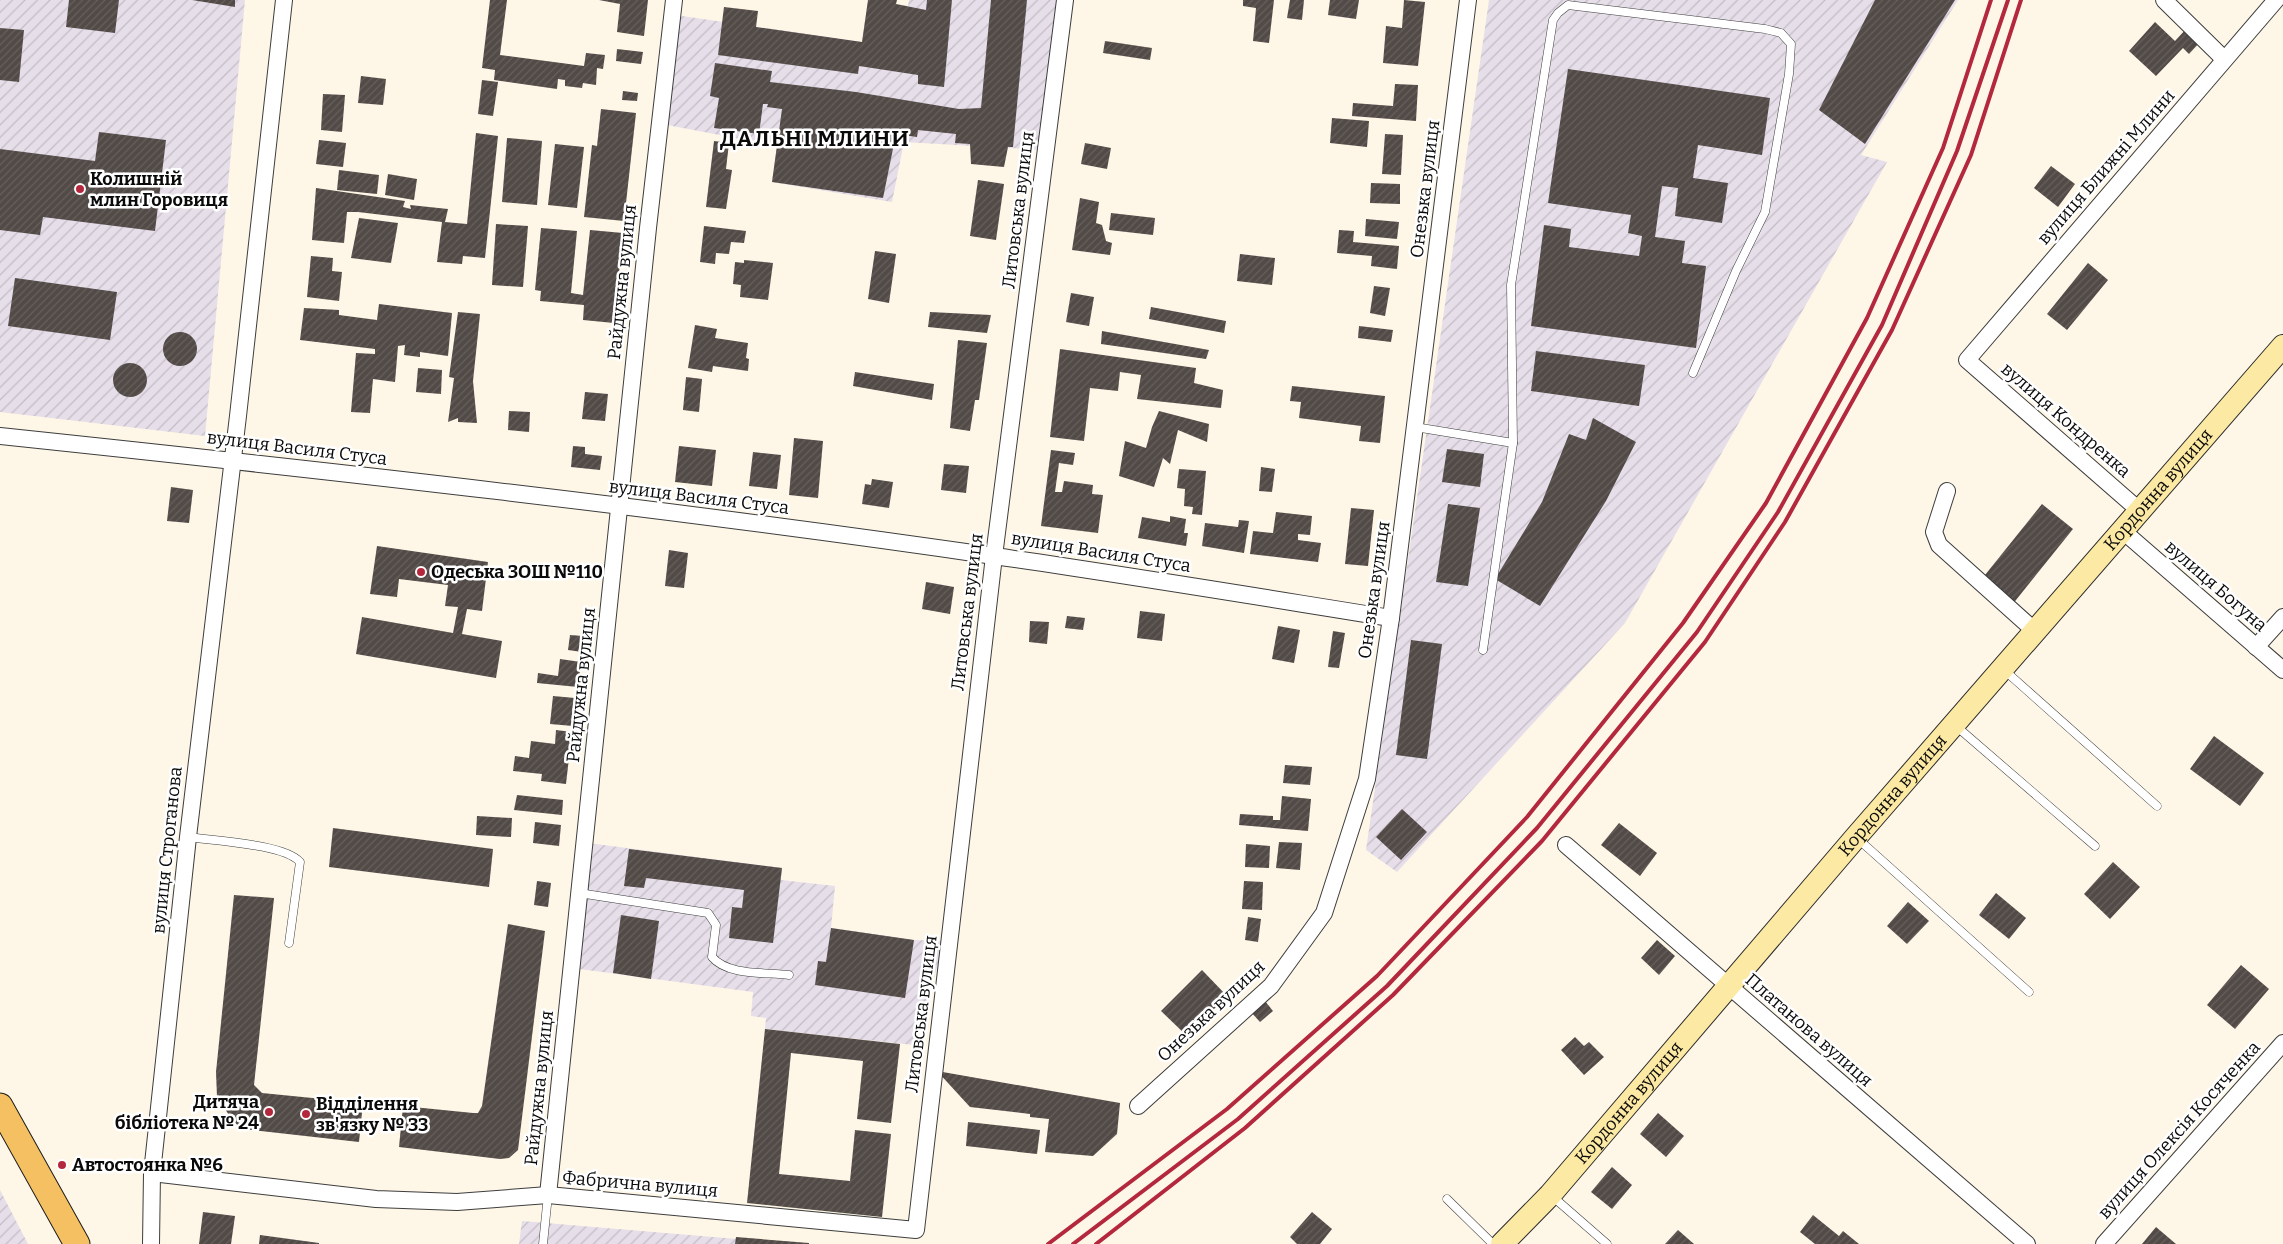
<svg xmlns="http://www.w3.org/2000/svg" width="2283" height="1244" font-family="Bitter,serif">
<defs>
<pattern id="industrial-furrows" width="10" height="10" patternUnits="userSpaceOnUse" patternTransform="scale(1.25)"><rect width="10" height="10" fill="#e6dee9"/><path d="M-1 1l2-2M0 10L10 0M9 11l2-2" fill="none" stroke="#c4bdc6"/></pattern>
<pattern id="building-hatch" width="6" height="6" patternUnits="userSpaceOnUse" patternTransform="scale(1.25)"><rect width="6" height="6" fill="#524a47"/><path d="M-1 1l2-2M0 6l6-6M5 7l2-2" fill="none" stroke="#66605d"/></pattern>
</defs>
<rect width="100%" height="100%" fill="#fef7e7"/>
<g fill="url(#industrial-furrows)">
<polygon points="0,0 245,0 205,436 0,412"/>
<polygon points="868,0 908,6 909,0 1062,0 1044,150 904,142 892,202 772,182 777,146 662,124 675,15 862,42"/>
<polygon points="1489,0 1958,0 1861,155 1887,162 1625,623 1397,872 1366,850"/>
<polygon points="588,843 782,868 781,880 835,886 831,928 914,940 945,941 914,1045 765,1029 766,1018 751,1016 753,992 572,968"/>
<polygon points="0,1190 28,1244 0,1244"/>
<polygon points="522,1221 798,1244 519,1244"/>
</g>
<g fill="url(#building-hatch)">
<polygon points="69,0 119,0 115,33 66,27"/>
<polygon points="192,0 235,0 235,7"/>
<polygon points="490,0 507,0 500,55 584,66 586,53 605,55 603,69 597,68 596,85 583,83 582,88 565,86 565,80 558,79 557,89 494,80 495,70 482,68"/>
<polygon points="599,0 648,0 644,36 617,32 620,4"/>
<polygon points="868,0 897,0 896,4 926,10 927,0 952,0 944,87 918,84 918,75 859,66 858,74 718,55 724,7 758,11 756,27 862,42"/>
<polygon points="991,0 1027,0 1013,147 1008,147 1004,167 971,164 970,144 955,143 956,134 918,130 917,137 896,134 883,198 772,182 782,109 767,107 768,104 763,104 759,134 714,128 719,98 710,96 715,63 772,71 770,82 856,92 959,109 981,108"/>
<polygon points="1243,0 1274,0 1269,43 1253,41 1256,8 1243,6"/>
<polygon points="1290,0 1304,0 1302,20 1287,18"/>
<polygon points="1330,0 1359,0 1356,19 1328,15"/>
<polygon points="1404,0 1425,2 1418,66 1383,63 1386,26 1402,28"/>
<polygon points="1875,0 1955,0 1865,144 1819,110"/>
<polygon points="2155,22 2175,41 2187,28 2201,41 2189,54 2183,48 2156,76 2129,51"/>
<polygon points="0,28 24,30 19,82 0,80"/>
<polygon points="1105,41 1152,48 1150,60 1103,53"/>
<polygon points="617,49 643,52 641,64 616,61"/>
<polygon points="1568,69 1770,98 1762,155 1698,145 1693,178 1728,183 1722,223 1675,216 1678,188 1662,186 1655,237 1685,241 1682,263 1706,266 1696,348 1531,326 1544,225 1571,229 1569,247 1639,256 1642,236 1628,233 1631,215 1548,203"/>
<polygon points="361,76 386,79 383,105 358,103"/>
<polygon points="482,80 498,82 493,116 478,114"/>
<polygon points="1395,84 1418,85 1416,121 1352,116 1353,103 1393,106"/>
<polygon points="623,91 638,93 637,101 622,100"/>
<polygon points="323,94 345,95 342,132 321,130"/>
<polygon points="601,109 636,113 624,221 584,217 592,145 597,146"/>
<polygon points="1332,118 1369,121 1367,147 1330,143"/>
<polygon points="99,132 166,140 155,231 43,217 40,235 0,230 0,149 95,161"/>
<polygon points="476,133 498,136 485,258 463,256 462,264 437,262 442,222 358,212 347,212 344,243 312,240 316,188 405,201 403,207 411,209 410,205 448,209 445,222 467,224"/>
<polygon points="1385,134 1403,135 1401,175 1382,174"/>
<polygon points="507,138 542,141 537,205 502,202"/>
<polygon points="319,140 346,143 343,167 316,164"/>
<polygon points="714,141 729,143 726,169 732,170 726,209 706,207"/>
<polygon points="1085,143 1111,148 1107,169 1081,164"/>
<polygon points="555,144 584,147 577,208 548,205"/>
<polygon points="2051,166 2075,184 2058,207 2034,188"/>
<polygon points="339,170 379,175 377,194 337,190"/>
<polygon points="388,174 417,179 414,200 385,195"/>
<polygon points="978,180 1004,184 996,240 970,236"/>
<polygon points="1371,183 1400,184 1400,204 1370,203"/>
<polygon points="1080,198 1099,202 1096,223 1102,225 1106,241 1112,243 1110,255 1072,250"/>
<polygon points="1111,213 1155,218 1153,235 1109,230"/>
<polygon points="359,218 398,223 391,263 351,258"/>
<polygon points="1366,219 1399,222 1397,239 1365,236"/>
<polygon points="496,224 528,226 523,287 492,285"/>
<polygon points="704,226 746,231 744,243 731,242 729,254 716,253 715,264 700,262"/>
<polygon points="541,228 577,231 571,293 583,295 590,230 623,233 614,323 583,320 584,305 540,301 541,291 535,290"/>
<polygon points="1339,230 1354,231 1353,242 1399,246 1397,269 1371,266 1372,256 1337,253"/>
<polygon points="875,251 896,254 889,303 868,299"/>
<polygon points="1240,254 1275,258 1272,285 1237,281"/>
<polygon points="311,256 333,258 332,271 342,272 339,301 307,297"/>
<polygon points="744,260 773,263 768,300 740,297 741,285 733,284 735,262 744,263"/>
<polygon points="2088,263 2108,280 2067,330 2047,314"/>
<polygon points="15,278 117,292 110,340 8,326"/>
<polygon points="1374,286 1390,288 1385,316 1370,313"/>
<polygon points="1071,293 1094,297 1089,326 1066,322"/>
<polygon points="379,304 452,313 448,356 420,352 420,357 404,355 405,345 398,346 395,382 373,379 370,413 351,412 356,353 375,354 375,349 300,340 304,308 339,310 339,315 377,320"/>
<polygon points="1151,307 1226,321 1224,333 1149,319"/>
<polygon points="458,312 480,314 473,381 477,423 458,422 458,418 448,422 454,378 449,377"/>
<polygon points="930,312 991,315 987,333 928,327"/>
<polygon points="695,325 717,329 715,338 748,343 746,358 749,359 748,371 713,366 712,372 688,368"/>
<polygon points="1359,326 1393,330 1391,342 1358,338"/>
<polygon points="1102,331 1209,350 1206,359 1101,344"/>
<circle cx="180" cy="349" r="17"/>
<polygon points="958,340 987,343 979,400 975,400 970,431 950,428"/>
<polygon points="1060,349 1196,368 1194,383 1223,390 1221,408 1137,399 1141,375 1120,372 1118,391 1090,388 1084,441 1050,437"/>
<polygon points="1536,351 1645,365 1639,406 1531,391"/>
<circle cx="130" cy="380" r="17"/>
<polygon points="418,368 442,370 441,394 416,392"/>
<polygon points="855,372 934,384 932,400 853,386"/>
<polygon points="686,377 702,379 699,412 683,410"/>
<polygon points="1292,386 1385,396 1380,443 1359,441 1361,426 1299,418 1301,402 1290,401"/>
<polygon points="585,392 608,394 605,421 582,419"/>
<polygon points="509,411 530,412 529,432 508,430"/>
<polygon points="1159,411 1209,424 1207,442 1178,430 1170,464 1163,458 1154,487 1119,476 1125,441 1146,448 1152,427"/>
<polygon points="1593,418 1636,442 1606,501 1540,606 1495,579 1542,502 1569,434 1586,440"/>
<polygon points="794,438 823,441 818,498 789,495"/>
<polygon points="573,446 585,447 585,454 602,456 600,470 571,467"/>
<polygon points="679,446 716,450 712,486 675,482"/>
<polygon points="1447,449 1484,454 1480,487 1442,482"/>
<polygon points="1051,450 1075,453 1073,465 1059,463 1055,492 1062,492 1064,481 1093,485 1092,494 1103,495 1098,533 1041,526"/>
<polygon points="753,452 781,455 777,489 749,486"/>
<polygon points="944,464 969,466 966,493 941,490"/>
<polygon points="1261,467 1275,469 1272,492 1259,491"/>
<polygon points="1179,469 1206,471 1202,515 1192,514 1193,507 1184,506 1185,489 1177,488"/>
<polygon points="872,479 893,482 889,508 862,504 865,484 871,485"/>
<polygon points="171,487 193,490 189,523 167,521"/>
<polygon points="1448,504 1480,508 1468,586 1436,582"/>
<polygon points="2042,504 2073,529 2012,605 1981,580"/>
<polygon points="1351,508 1374,510 1368,566 1345,564"/>
<polygon points="1276,512 1312,516 1310,535 1298,534 1298,540 1321,543 1318,562 1250,554 1253,531 1273,533"/>
<polygon points="1170,516 1186,519 1184,533 1188,533 1186,546 1138,538 1142,517 1170,522"/>
<polygon points="1239,520 1249,521 1244,553 1202,546 1205,523 1238,527"/>
<polygon points="377,546 488,562 482,611 467,609 462,634 502,641 496,678 356,654 362,617 453,633 458,607 445,606 448,585 399,579 397,597 370,594"/>
<polygon points="669,550 688,553 684,588 665,586"/>
<polygon points="926,582 954,587 950,614 922,609"/>
<polygon points="1140,611 1165,614 1162,641 1137,638"/>
<polygon points="1067,616 1085,618 1083,630 1065,628"/>
<polygon points="1030,621 1049,622 1047,644 1029,642"/>
<polygon points="1278,626 1300,630 1294,663 1272,659"/>
<polygon points="1333,631 1345,633 1339,668 1328,667"/>
<polygon points="570,635 583,636 582,652 568,650"/>
<polygon points="1411,640 1442,644 1427,759 1396,755"/>
<polygon points="560,659 581,662 578,687 537,683 538,673 558,676"/>
<polygon points="553,696 575,698 573,726 550,724"/>
<polygon points="556,730 572,732 566,784 541,781 542,774 513,771 515,756 529,758 531,741 555,744"/>
<polygon points="2214,736 2264,773 2240,806 2190,769"/>
<polygon points="1285,765 1312,767 1310,785 1283,783"/>
<polygon points="517,795 563,800 562,815 514,810"/>
<polygon points="1282,796 1311,799 1308,831 1239,825 1240,814 1273,816 1273,820 1280,820"/>
<polygon points="1402,809 1427,832 1401,860 1376,837"/>
<polygon points="477,816 512,818 511,837 476,835"/>
<polygon points="535,822 561,825 559,846 533,843"/>
<polygon points="1619,823 1657,853 1640,876 1601,845"/>
<polygon points="333,828 493,849 489,887 329,867"/>
<polygon points="1279,842 1302,843 1300,870 1276,868"/>
<polygon points="1246,844 1270,846 1269,868 1245,867"/>
<polygon points="629,849 782,868 773,943 729,938 732,907 742,908 744,890 646,878 644,888 624,886"/>
<polygon points="2113,862 2140,887 2110,919 2084,894"/>
<polygon points="537,881 551,883 548,907 534,905"/>
<polygon points="1244,881 1263,882 1262,910 1242,909"/>
<polygon points="1996,893 2026,918 2009,939 1979,915"/>
<polygon points="234,895 274,898 254,1085 262,1093 363,1103 359,1142 242,1129 233,1121 217,1097 216,1072"/>
<polygon points="1908,902 1929,921 1907,944 1887,926"/>
<polygon points="621,915 659,921 651,979 613,973"/>
<polygon points="1248,917 1261,919 1258,942 1245,940"/>
<polygon points="508,924 545,931 518,1150 509,1158 500,1159 399,1147 403,1106 473,1113 478,1113 482,1106"/>
<polygon points="831,928 914,940 905,998 815,985 818,961 826,962"/>
<polygon points="1657,940 1675,956 1659,975 1641,958"/>
<polygon points="2241,965 2269,989 2235,1029 2207,1005"/>
<polygon points="1202,970 1227,996 1187,1036 1161,1011"/>
<polygon points="1265,1001 1273,1011 1260,1022 1251,1012"/>
<polygon points="765,1029 900,1044 891,1123 857,1119 863,1061 791,1053 779,1174 850,1181 855,1130 891,1134 882,1217 747,1203"/>
<polygon points="1575,1037 1584,1046 1589,1042 1604,1057 1584,1075 1561,1050"/>
<polygon points="937,1071 1120,1103 1117,1134 1093,1156 1045,1152 1049,1119 1030,1117 1030,1114 970,1107"/>
<polygon points="1658,1113 1684,1136 1666,1157 1640,1134"/>
<polygon points="968,1122 1040,1130 1037,1154 966,1146"/>
<polygon points="1612,1167 1632,1185 1612,1209 1591,1192"/>
<polygon points="203,1212 235,1216 231,1244 199,1244"/>
<polygon points="1312,1212 1332,1229 1320,1244 1297,1244 1290,1237"/>
<polygon points="1813,1215 1839,1236 1843,1231 1859,1244 1815,1244 1800,1232"/>
<polygon points="2156,1227 2176,1244 2142,1244"/>
<polygon points="1678,1230 1694,1244 1665,1244"/>
<polygon points="260,1235 319,1243 319,1244 259,1244"/>
<polygon points="736,1237 809,1243 809,1244 735,1244"/>
</g>
<g fill="none" stroke-linecap="round" stroke-linejoin="round">
<defs>
<g id="service">
<polyline points="1415,427 1513,443"/>
<polyline points="1483,650 1513,443 1511,285 1553,20 1558,13 1568,5 1765,29 1781,33 1791,44 1789,74 1765,212 1736,271 1693,373"/>
<polyline points="2003,669 2157,806"/>
<polyline points="1956,726 2095,846"/>
<path d="M188,837c27,4 96,7 112,25l-11,81"/>
<polyline points="1858,839 2029,992"/>
<path d="M579,893l129,20 8,12 -4,32c16,19 54,15 77,18"/>
<polyline points="1552,1196 1607,1244"/>
<polyline points="1447,1199 1493,1244"/>
<polyline points="543,1244 548,1195"/>
</g>
<g id="minor">
<polyline points="2164,0 2224,59"/>
<path d="M0,436c332,35 664,72 994,120 132,19 265,41 397,62"/>
<polyline points="1947,491 1934,532 1939,545 2036,632"/>
<polyline points="2140,511 1967,360 2276,0"/>
<polyline points="2123,531 2283,670"/>
<polyline points="2256,647 2283,617"/>
<polyline points="1566,845 2027,1244"/>
<polyline points="1138,1106 1271,986 1324,913 1367,779 1391,618 1468,0"/>
<polyline points="152,1173 376,1199 457,1202 548,1195 916,1230 994,556 1065,0"/>
<polyline points="548,1195 648,228 674,0"/>
<polyline points="151,1244 152,1173 188,837 238,416 284,0"/>
<polyline points="2104,1244 2283,1043"/>
</g>
<g id="secondary">
<path id="s1" d="M1502,1244l48,-49 306,-358 427,-491"/>
</g>
<polyline id="primary" points="0,1106 77,1244"/>
</defs>
<use href="#service" stroke="#3d3d3d" stroke-width="9"/>
<use href="#minor" stroke="#3d3d3d" stroke-width="18"/>
<use href="#secondary" stroke="#2c2c2c" stroke-width="24"/>
<use href="#primary" stroke="#1b1b1b" stroke-width="27"/>
<use href="#service" stroke="#fff" stroke-width="8"/>
<use href="#minor" stroke="#fff" stroke-width="16"/>
<use href="#secondary" stroke="#fce9a4" stroke-width="22"/>
<use href="#primary" stroke="#f4c061" stroke-width="25"/>
<g stroke="#b4283e" stroke-width="4">
<polyline points="1048,1244 1227,1109 1377,976 1527,817 1683,623 1766,503 1867,318 1943,148 1991,0"/>
<polyline points="1073,1244 1238,1119 1387,986 1537,828 1697,632 1778,512 1882,325 1957,151 2008,0"/>
<polyline points="1096,1244 1245,1128 1393,995 1542,841 1705,642 1785,522 1892,330 1971,155 2021,0"/>
</g>
</g>
<g fill="#b4283e" stroke="#fff" stroke-width="2">
<circle cx="80" cy="189" r="5"/>
<circle cx="421" cy="572" r="5"/>
<circle cx="269" cy="1112" r="5"/>
<circle cx="306" cy="1114" r="5"/>
<circle cx="62" cy="1165" r="5"/>
</g>
<g text-anchor="middle" stroke-width="5" stroke-linejoin="round" paint-order="stroke">
<g font-size="18" fill="#0a0a0a" stroke="#fff">
<text transform="translate(2106 167) rotate(-49)" y="6">вулиця Ближні Млини</text>
<text transform="translate(1425 189) rotate(-83)" y="6">Онезька вулиця</text>
<text transform="translate(1018 210) rotate(-83)" y="6">Литовська вулиця</text>
<text transform="translate(622 282) rotate(-84)" y="6">Райдужна вулиця</text>
<text transform="translate(2066 420) rotate(41)" y="6">вулиця Кондренка</text>
<text transform="translate(297 448) rotate(7)" y="6">вулиця Василя Стуса</text>
<text dy="6" stroke="none"><textPath href="#s1" startOffset="1000">Кордонна вулиця</textPath></text>
<text transform="translate(699 497) rotate(7)" y="6">вулиця Василя Стуса</text>
<text transform="translate(1101 552) rotate(9)" y="6">вулиця Василя Стуса</text>
<text transform="translate(2216 586) rotate(41)" y="6">вулиця Богуна</text>
<text transform="translate(1374 590) rotate(-82)" y="6">Онезька вулиця</text>
<text transform="translate(967 612) rotate(-83)" y="6">Литовська вулиця</text>
<text transform="translate(581 685) rotate(-84)" y="6">Райдужна вулиця</text>
<text dy="6" stroke="none"><textPath href="#s1" startOffset="595">Кордонна вулиця</textPath></text>
<text transform="translate(167 850) rotate(-84)" y="6">вулиця Строганова</text>
<text transform="translate(1211 1011) rotate(-43)" y="6">Онезька вулиця</text>
<text transform="translate(921 1014) rotate(-83)" y="6">Литовська вулиця</text>
<text transform="translate(1809 1030) rotate(41)" y="6">Платанова вулиця</text>
<text transform="translate(539 1088) rotate(-84)" y="6">Райдужна вулиця</text>
<text dy="6" stroke="none"><textPath href="#s1" startOffset="190">Кордонна вулиця</textPath></text>
<text transform="translate(2179 1130) rotate(-48)" y="6">вулиця Олексія Косяченка</text>
<text transform="translate(640 1184) rotate(5)" y="6">Фабрична вулиця</text>
</g>
<g font-size="18" font-weight="bold" fill="#0a0a0a" stroke="#fff" text-anchor="start">
<text x="90" y="185">Колишній<tspan x="90" dy="21">млин Горовиця</tspan></text>
<text x="431" y="578">Одеська ЗОШ №110</text>
<text x="259" y="1108" text-anchor="end">Дитяча<tspan x="259" dy="21">бібліотека № 24</tspan></text>
<text x="316" y="1110">Відділення<tspan x="316" dy="21">зв'язку № 33</tspan></text>
<text x="72" y="1171">Автостоянка №6</text>
</g>
<g font-size="22" font-weight="bold" letter-spacing="1" fill="#0a0a0a" stroke="#fff">
<text x="815" y="146">ДАЛЬНІ МЛИНИ</text>
</g>
</g>
</svg>
